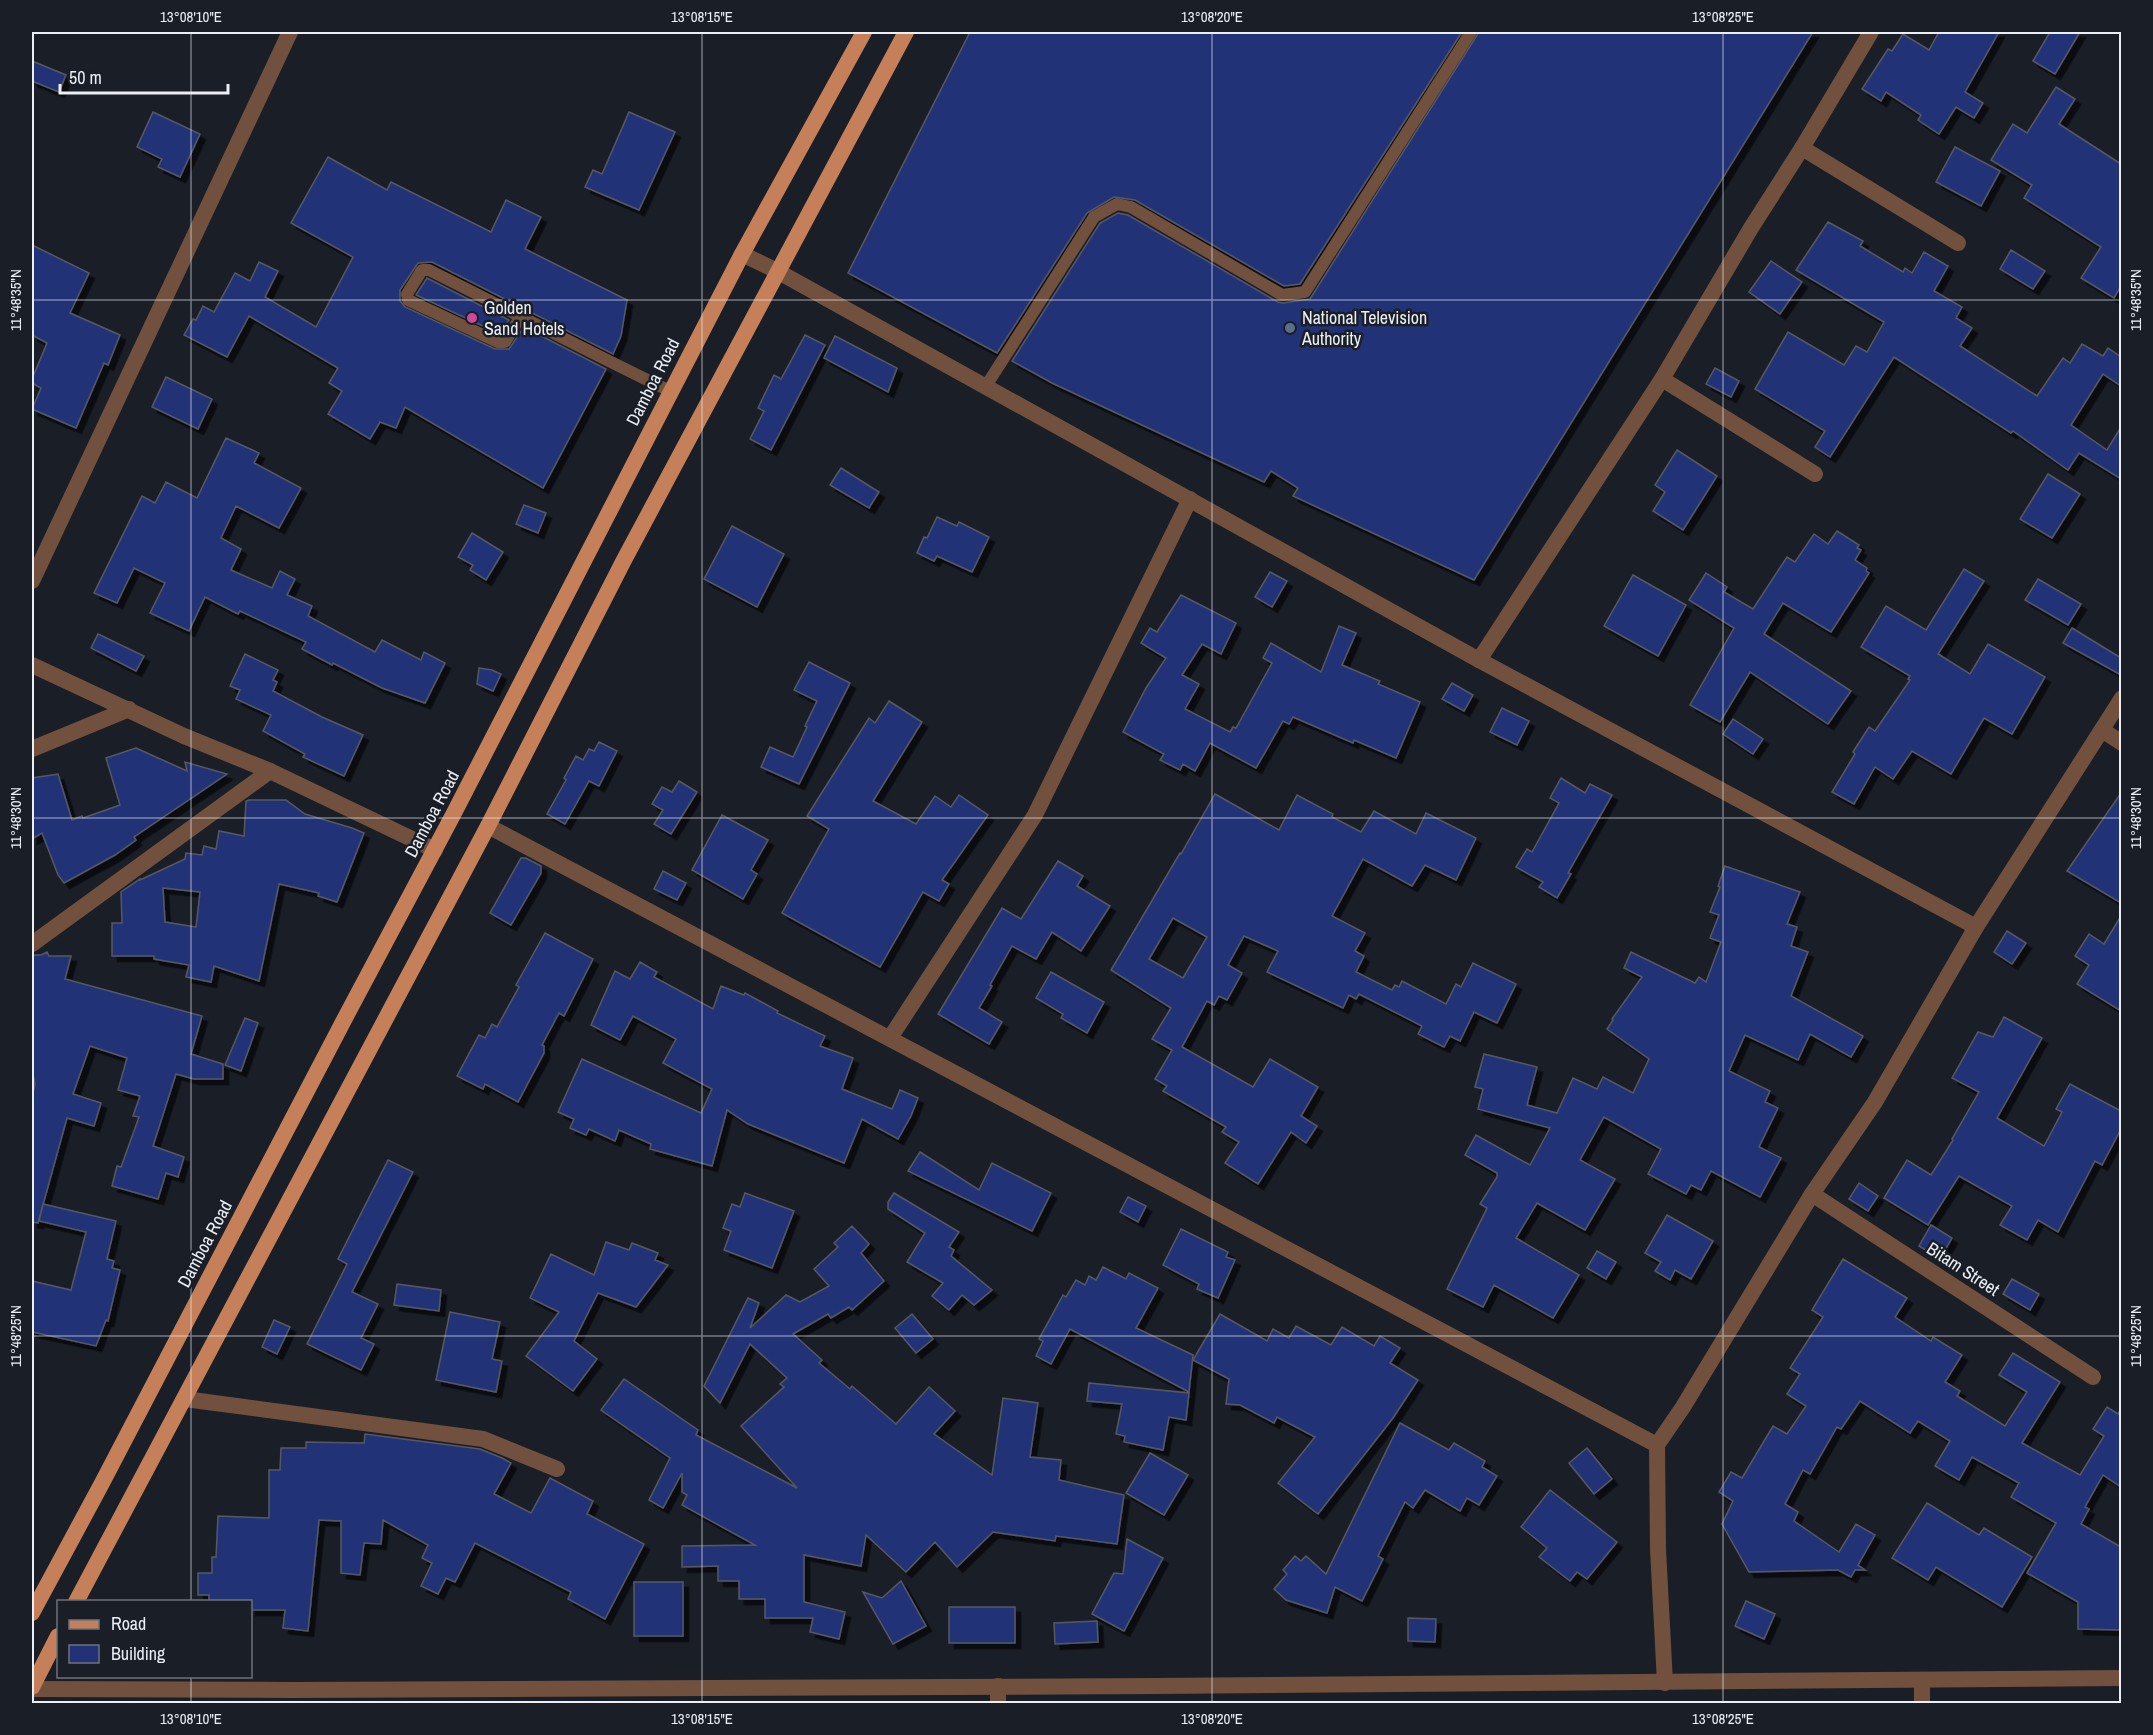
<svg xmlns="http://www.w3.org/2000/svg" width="2153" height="1735" font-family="'Archivo Narrow',sans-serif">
<defs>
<filter id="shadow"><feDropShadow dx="5.5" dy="5.5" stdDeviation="0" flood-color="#0009"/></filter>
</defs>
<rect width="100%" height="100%" fill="#1a1e27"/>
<g fill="#233277" stroke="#555964" stroke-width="1.5" fill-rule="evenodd" filter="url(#shadow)">
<polygon points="970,32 1462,32 1300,284 1284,286 1135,200 1114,197 1087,213 997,353 848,273"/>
<polygon points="1479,32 1813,32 1474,580 1293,496 1298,488 1271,471 1264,482 1052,383 1012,361 1100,223 1118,213 1128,215 1278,302 1283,303 1310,299"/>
<polygon points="1939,32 1999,32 1965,92 1983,103 1974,118 1956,107 1939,134 1918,120 1921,115 1886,92 1881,101 1862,89 1888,49 1892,51 1903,34 1929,50"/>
<polygon points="2050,32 2080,32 2055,74 2033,61"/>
<polygon points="32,61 66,75 59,92 32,81"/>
<polygon points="2056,87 2075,99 2059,124 2121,164 2121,286 2114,298 2081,278 2101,247 2024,198 2032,185 1991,160 2013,124 2027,133"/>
<polygon points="153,112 200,134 180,177 158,167 162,159 137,147"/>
<polygon points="629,112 675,132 639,210 585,187 593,170 602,174"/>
<polygon points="1955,147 2000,171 1981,206 1936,182"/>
<polygon points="328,157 387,190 391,182 491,232 506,200 541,217 525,249 627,300 621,336 613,354 432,262 418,263 400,290 400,301 405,307 495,349 509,349 524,327 606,369 543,488 405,407 396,428 380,422 370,439 328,414 342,391 329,383 338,368 249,316 227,357 184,335 193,319 196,320 203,306 214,312 235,273 250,281 259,262 278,271 265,297 316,327 353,257 291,223"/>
<polygon points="1828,222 1863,241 1860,246 1903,272 1905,268 1912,273 1924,252 1948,266 1934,291 1962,307 1956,318 1972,328 1960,346 2037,396 2063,358 2070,363 2082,344 2103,356 2108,348 2121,357 2121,386 2103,374 2071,425 2107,450 2121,427 2121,479 2079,453 2068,470 2013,431 2011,433 1894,357 1830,457 1815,447 1825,431 1755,389 1788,332 1844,365 1856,346 1867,352 1884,322 1796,270"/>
<polygon points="32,245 89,273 70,313 120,335 108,365 104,363 76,428 32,409 41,388 32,383 32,379 47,343 32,335"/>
<polygon points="2011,250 2045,271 2033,289 2000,269"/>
<polygon points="1771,261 1802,282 1780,314 1749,292"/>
<polygon points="427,278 509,320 500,334 416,295"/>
<polygon points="805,335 825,345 771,450 750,439 764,411 758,408 774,375 781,379"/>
<polygon points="835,336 897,368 888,392 824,358"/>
<polygon points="1715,368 1739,381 1731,397 1706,384"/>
<polygon points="166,377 212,399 198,429 152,407"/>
<polygon points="226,438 259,453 254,463 301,488 279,528 236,506 221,538 241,549 231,570 272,588 280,571 295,579 287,595 312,606 308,616 375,652 382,640 421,660 424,652 445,663 425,703 382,688 333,663 332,665 302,649 306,642 240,611 238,614 205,597 189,631 150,613 165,583 134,568 117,603 94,593 142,496 155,503 166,482 197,498"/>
<polygon points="1677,450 1717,476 1683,530 1653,511 1665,492 1655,485"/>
<polygon points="841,468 879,492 869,508 830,485"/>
<polygon points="2048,474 2080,494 2052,538 2020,519"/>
<polygon points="524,505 546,513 538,533 516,524"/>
<polygon points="937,517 957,526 959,522 989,537 972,572 937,556 934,561 917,553 924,537 927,538"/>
<polygon points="732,526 784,554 757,607 704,579"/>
<polygon points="1837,531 1859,545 1857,548 1861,550 1855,560 1867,568 1866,571 1869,573 1831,632 1783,603 1764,634 1851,691 1828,724 1750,672 1720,722 1690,705 1734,628 1689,600 1706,573 1727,587 1724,592 1753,609 1787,557 1795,562 1814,534 1828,544"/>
<polygon points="472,533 503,552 486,580 470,570 473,565 458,557"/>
<polygon points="1964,569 1984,581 1938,654 1970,674 1988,644 2045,677 2012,734 1984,718 1951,774 1912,751 1893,779 1875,767 1854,804 1832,792 1855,754 1853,752 1869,727 1875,731 1910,680 1908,679 1910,676 1861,647 1886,606 1926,630"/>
<polygon points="1270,572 1287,581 1272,607 1255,597"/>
<polygon points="1633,575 1686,605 1658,656 1604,626"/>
<polygon points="2038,579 2081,604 2068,625 2025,600"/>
<polygon points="1181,595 1236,623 1221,654 1202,644 1182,675 1199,684 1185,709 1230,732 1233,727 1236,728 1272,663 1263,658 1271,643 1321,672 1339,626 1356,633 1342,665 1380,681 1378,684 1420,702 1396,758 1354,740 1353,743 1293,717 1289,724 1283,721 1256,768 1210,743 1195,771 1183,764 1180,770 1160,760 1164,754 1123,732 1146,688 1166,658 1141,643 1150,628 1157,632"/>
<polygon points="2072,628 2121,658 2121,675 2063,643"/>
<polygon points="98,634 144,656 136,671 91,648"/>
<polygon points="245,654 278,670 273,680 277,682 273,691 322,717 363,735 344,776 303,757 305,754 263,731 271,715 236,699 240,690 230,686"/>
<polygon points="809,662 850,683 799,784 761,767 770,747 793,757 807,727 805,726 817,701 794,690"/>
<polygon points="479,668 492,670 501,674 493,691 477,684"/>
<polygon points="1452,683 1473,695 1464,711 1442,699"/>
<polygon points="889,701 922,722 873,801 916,824 935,796 951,807 959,795 988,815 942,880 949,884 939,901 923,892 880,967 782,913 829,829 807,816 869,718 875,723"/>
<polygon points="1502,708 1529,721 1517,745 1490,732"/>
<polygon points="1733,719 1763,739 1753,754 1723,734"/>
<polygon points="599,742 617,751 599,786 589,781 565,824 547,814 566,780 564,778 576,756 583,760 589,749 594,751"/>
<polygon points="136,748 187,771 185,762 227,774 134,837 136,840 115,855 64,883 58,875 42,833 32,839 32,778 58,774 72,820 82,816 83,818 120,805 106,758"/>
<polygon points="1561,778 1585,793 1590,784 1612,795 1568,873 1571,874 1557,898 1539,887 1543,882 1516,867 1527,849 1532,852 1559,803 1550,798"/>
<polygon points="679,781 697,792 671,834 654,824 663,810 652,804 662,787 672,792"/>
<polygon points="2121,793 2121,903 2067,871"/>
<path d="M1215,794l64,36 18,-35 36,19 -1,3 29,15 13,-21 42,23 10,-21 50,25 -20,42 -31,-15 -13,21 -49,-27 -31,57 33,17 -10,18 9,5 -8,16 36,18 3,-5 4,2 3,-6 44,23 10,-20 5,3 12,-24 43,21 -19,39 -23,-11 -14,29 -10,-5 -6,11 -26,-13 4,-8 -63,-32 -3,5 -7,-4 -6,13 -76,-36 11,-21 -34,-15 -16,29 14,8 -15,27 -8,-4 -5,9 -7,-4 -25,46 71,40 17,-28 48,28 -17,29 16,10 -11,17 -15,-11 -33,52 -33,-21 14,-21 -17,-10 4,-5 -63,-36 4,-5 -12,-7 17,-29 -20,-11 19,-31 -60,-38 69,-117 1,1zM1173,918l34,19 -24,41 -34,-19z"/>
<path d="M249,800h37l19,14 47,14 12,5 -27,69 -19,-6 1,-3 -40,-9 -20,97 -45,-15 -3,16 -25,-5 3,-12 -35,-6v-3h-42v-33h10l-1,-31 19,-13v1l45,-21 1,-6 16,2 2,-9 12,3 3,-18 25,5 2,-35zM163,888l37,4 -4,35 -31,-5z"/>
<polygon points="722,815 768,840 751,870 757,874 743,899 692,870"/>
<polygon points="521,858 526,858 541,866 541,873 511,925 490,913"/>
<polygon points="1058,861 1083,876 1077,886 1110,906 1081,951 1052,932 1036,959 1012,946 990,985 992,986 979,1008 1002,1022 989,1044 938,1014 1002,908 1021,919"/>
<polygon points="1725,866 1800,892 1787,924 1797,927 1791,946 1808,952 1791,996 1863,1036 1851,1057 1810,1034 1798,1060 1745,1035 1729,1071 1770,1091 1765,1102 1778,1108 1759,1147 1781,1158 1760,1197 1711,1171 1701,1190 1691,1185 1686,1194 1648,1174 1661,1149 1604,1117 1580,1160 1615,1179 1585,1230 1537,1203 1516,1238 1579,1275 1553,1318 1494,1285 1483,1307 1447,1289 1487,1208 1480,1204 1497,1177 1497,1173 1465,1155 1476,1135 1530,1165 1550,1128 1478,1109 1483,1089 1475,1087 1484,1054 1537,1067 1527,1105 1557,1113 1573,1078 1597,1089 1603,1077 1633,1093 1649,1059 1607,1029 1613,1020 1612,1019 1642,977 1624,968 1631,952 1695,983 1699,977 1706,982 1721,942 1710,938 1719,915 1710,912 1720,887 1718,886"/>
<polygon points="663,871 686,883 677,900 654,889"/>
<polygon points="2121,916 2121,1011 2077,984 2089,965 2075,956 2089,934 2104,944"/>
<polygon points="2007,931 2026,943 2012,964 1994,952"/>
<polygon points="545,933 593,959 564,1016 559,1013 542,1045 544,1046 544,1053 518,1102 485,1084 483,1089 457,1076 479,1035 485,1038 492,1024 497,1027 519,987 516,985"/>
<polygon points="47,952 49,956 71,956 65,979 202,1016 191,1054 223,1064 223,1079 194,1079 176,1074 153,1146 184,1157 178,1177 166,1173 158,1199 112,1186 117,1166 121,1167 139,1117 133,1116 140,1096 118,1090 127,1058 90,1046 73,1094 101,1103 94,1126 67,1118 38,1223 32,1222 32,1097 35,1084 32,1069 32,955 41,955"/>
<polygon points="640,962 657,972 654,977 713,1009 721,986 744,995 745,993 778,1011 777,1013 825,1036 820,1046 853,1058 842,1089 892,1109 900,1090 918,1098 911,1116 898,1139 862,1119 844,1163 748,1124 727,1110 712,1166 650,1149 651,1144 619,1130 615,1141 589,1129 586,1135 570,1128 574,1119 558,1112 582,1059 701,1113 712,1089 663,1063 676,1039 633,1016 620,1040 591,1025 615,971 630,979"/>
<polygon points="1051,972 1104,1002 1087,1033 1061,1018 1063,1014 1036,998"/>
<polygon points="2004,1017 2042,1038 1997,1118 2044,1146 2062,1112 2056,1109 2070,1084 2121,1111 2121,1129 2102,1165 2095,1161 2058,1232 2038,1220 2027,1240 2000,1225 2012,1206 1959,1176 1928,1225 1884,1198 1907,1160 1931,1175 1953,1140 1952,1139 1979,1092 1952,1078 1978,1032 1993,1037"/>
<polygon points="245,1018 258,1023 241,1071 225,1065"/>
<polygon points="920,1152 979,1190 992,1163 1051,1193 1032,1231 908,1171"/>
<polygon points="388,1160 413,1172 352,1292 378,1304 361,1338 374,1344 361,1370 307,1344 347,1264 338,1259"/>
<polygon points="1859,1183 1878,1196 1868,1211 1849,1199"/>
<polygon points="745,1193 794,1211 772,1268 724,1250 731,1231 723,1228 732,1204 740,1207"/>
<polygon points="894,1193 959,1232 949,1247 954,1250 951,1256 992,1290 974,1305 962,1295 949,1310 932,1296 943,1283 907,1262 925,1233 888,1209 888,1202"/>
<polygon points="1128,1197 1146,1206 1138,1222 1120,1212"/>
<polygon points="43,1204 116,1221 107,1259 114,1261 112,1268 120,1270 108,1321 106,1320 96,1346 32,1332 32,1281 71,1290 86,1232 39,1221"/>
<polygon points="1667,1215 1713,1241 1691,1279 1675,1270 1670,1280 1655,1271 1661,1262 1645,1253"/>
<polygon points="1931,1225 1952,1238 1940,1259 1919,1246"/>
<polygon points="852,1226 869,1244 861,1253 884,1281 852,1310 849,1307 831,1318 828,1314 793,1334 822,1360 819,1363 850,1389 852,1386 896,1424 929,1387 955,1411 934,1434 992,1475 1003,1398 1038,1403 1030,1457 1061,1460 1059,1480 1124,1495 1117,1544 1056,1536 1055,1541 993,1532 957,1567 935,1542 906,1572 866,1535 861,1566 804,1555 804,1602 845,1612 839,1639 810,1632 813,1618 765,1618 765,1599 739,1599 739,1581 718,1581 718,1566 682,1567 682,1546 755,1545 682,1505 687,1495 682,1492 682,1473 663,1508 649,1500 670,1458 601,1410 624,1379 698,1430 696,1435 797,1488 741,1426 784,1387 780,1384 787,1378 750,1344 720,1403 704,1386 748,1298 759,1303 750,1328 786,1295 800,1302 829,1286 814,1269 838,1247 834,1243"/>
<polygon points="1181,1229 1228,1252 1226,1257 1235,1260 1218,1298 1197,1289 1199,1284 1163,1265"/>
<polygon points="606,1242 629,1250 632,1243 658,1253 655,1260 668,1265 636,1307 598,1293 574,1341 597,1359 573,1391 526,1356 559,1312 530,1298 551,1254 594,1275"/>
<polygon points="1597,1251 1616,1262 1606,1279 1587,1268"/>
<polygon points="1843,1259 1907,1298 1895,1317 1931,1341 1933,1337 1962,1355 1945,1382 1960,1391 1957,1396 2005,1426 2027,1392 1999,1375 2013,1353 2060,1382 2022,1443 2080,1475 2104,1436 2093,1429 2107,1407 2118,1414 2121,1409 2121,1487 2103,1475 2085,1507 2089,1509 2081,1524 2121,1547 2121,1630 2078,1629 2078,1602 2027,1573 2056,1523 2011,1497 2019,1483 1972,1457 1959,1480 1935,1466 1950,1441 1918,1421 1910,1433 1860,1401 1841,1429 1837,1427 1810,1474 1803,1470 1785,1504 1798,1512 1794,1521 1839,1552 1856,1524 1875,1535 1858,1565 1865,1570 1855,1570 1851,1577 1838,1570 1749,1572 1722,1524 1733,1501 1719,1492 1731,1472 1742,1478 1773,1426 1787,1434 1806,1406 1787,1394 1800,1374 1790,1368 1823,1317 1812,1310"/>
<polygon points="1103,1267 1126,1279 1129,1273 1158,1288 1136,1328 1193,1355 1189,1392 1070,1329 1051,1364 1036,1356 1043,1341 1039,1339 1063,1295 1066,1297 1076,1280 1085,1285 1089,1276 1096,1280"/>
<polygon points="2012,1279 2039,1294 2030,1310 2003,1294"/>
<polygon points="397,1284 441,1290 439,1311 394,1305"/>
<polygon points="450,1312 500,1322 492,1359 502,1361 496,1392 436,1380"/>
<polygon points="912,1314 933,1339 916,1353 895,1328"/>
<polygon points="1220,1314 1267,1341 1273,1329 1289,1338 1296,1326 1331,1345 1342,1327 1374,1346 1380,1336 1400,1348 1390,1363 1418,1380 1393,1418 1318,1514 1278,1483 1315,1437 1277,1417 1274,1423 1240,1405 1226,1404 1229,1379 1193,1360"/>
<polygon points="274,1320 290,1327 277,1354 262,1347"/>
<polygon points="1089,1383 1189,1393 1186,1420 1169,1417 1163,1450 1124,1442 1125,1436 1116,1434 1122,1404 1087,1401"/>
<polygon points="1400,1423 1449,1450 1454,1443 1485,1461 1482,1467 1497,1476 1479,1505 1467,1498 1460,1511 1425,1490 1413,1508 1405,1502 1378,1556 1383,1559 1362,1601 1335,1587 1327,1613 1286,1600 1274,1589 1287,1574 1283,1570 1295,1556 1301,1561 1306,1556 1326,1574"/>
<polygon points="365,1434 480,1449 502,1458 511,1463 494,1494 531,1513 550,1478 593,1501 587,1514 644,1544 605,1619 568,1599 571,1592 475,1543 455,1582 446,1578 438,1594 421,1586 432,1563 422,1558 428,1545 383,1520 381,1544 364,1543 360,1575 341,1573 341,1521 319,1520 308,1631 283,1628 285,1610 250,1610 250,1602 209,1602 209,1595 198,1595 198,1573 212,1573 212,1557 216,1557 218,1516 269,1518 269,1470 280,1470 281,1448 306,1448 306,1442 364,1443"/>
<polygon points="1587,1448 1612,1479 1594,1494 1569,1463"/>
<polygon points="1150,1453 1188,1475 1164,1515 1126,1493"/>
<polygon points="1550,1490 1617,1542 1587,1579 1577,1572 1570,1581 1539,1557 1547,1548 1521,1527"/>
<polygon points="1927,1503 1979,1535 1984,1528 2032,1557 2002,1607 1936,1567 1928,1580 1892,1558"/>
<polygon points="1127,1539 1163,1558 1124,1631 1092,1614 1114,1573 1123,1574"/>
<polygon points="901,1581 926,1626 893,1644 863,1592 882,1598"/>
<rect x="634" y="1582" width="49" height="54"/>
<polygon points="1746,1601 1775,1614 1764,1639 1735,1626"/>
<rect x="949" y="1607" width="66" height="36"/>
<polygon points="1408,1618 1436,1619 1435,1642 1408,1641"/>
<polygon points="1097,1621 1098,1642 1055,1644 1054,1623"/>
</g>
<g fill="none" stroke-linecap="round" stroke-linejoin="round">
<g stroke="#71503e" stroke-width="12">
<path d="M521,316l-16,26h-7l-90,-42 -1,-6 15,-24h7c80,40 160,82 241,121"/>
<polyline points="986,386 1094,217 1117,204 1131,207 1282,295 1305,292 1471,32"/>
</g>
<g stroke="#71503e" stroke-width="16">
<polyline points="1802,148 1958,243"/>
<polyline points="742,254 777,271 1479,660 1976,927"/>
<polyline points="1662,379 1815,474"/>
<polyline points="32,581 290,32"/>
<polyline points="1479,660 1662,379 1751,228 1802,148 1871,32"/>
<polyline points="32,665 184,736 270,771 435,850"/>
<polyline points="2102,730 2122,743"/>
<polyline points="32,749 129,709"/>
<polyline points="488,826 1657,1445"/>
<polyline points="32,944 270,771"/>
<polyline points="890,1038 1035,815 1190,499"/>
<polyline points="1812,1194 2093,1377"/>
<polyline points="185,1399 483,1439 557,1469"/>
<polyline points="1665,1683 1658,1549 1657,1445 1683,1407 1812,1194 1875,1102 1976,927 2122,698"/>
<polyline points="998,1704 998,1686"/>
<polyline points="1922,1704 1922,1680"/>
</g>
<polyline stroke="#71503e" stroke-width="16" points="32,1689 292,1690 1155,1686 2122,1678"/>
<g stroke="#c5805a" stroke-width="16">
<polyline points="76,1602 488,826 624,560 906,32"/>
<polyline points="32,1613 101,1485 344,1020 453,815 742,254 864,32"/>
<polyline points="32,1687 58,1636"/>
</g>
</g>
<path fill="none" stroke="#ebeef4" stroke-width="1.5" stroke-opacity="0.45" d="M191,32v1570M702,32v1672M1212,32v1672M1723,32v1672M32,300h2090M32,818h2090M32,1336h2090M191,1676v28"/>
<circle fill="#d1479c" stroke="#1a1e27" stroke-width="2" cx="472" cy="318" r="6"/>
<circle fill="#5c6f8a" stroke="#1a1e27" stroke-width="2" cx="1290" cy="328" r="6"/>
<g text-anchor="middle" stroke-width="5" stroke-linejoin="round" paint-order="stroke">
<g font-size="18" fill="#ebeef4" stroke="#1a1e27" text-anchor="start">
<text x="484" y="314">Golden<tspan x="484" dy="21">Sand Hotels</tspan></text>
<text x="1302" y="324">National Television<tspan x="1302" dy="21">Authority</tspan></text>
</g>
<g font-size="18" fill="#ebeef4" stroke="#1a1e27">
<text transform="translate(653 382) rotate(-63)" y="6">Damboa Road</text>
<text transform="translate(432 814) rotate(-62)" y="6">Damboa Road</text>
<text transform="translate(205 1244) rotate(-62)" y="6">Damboa Road</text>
<text transform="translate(1963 1269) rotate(33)" y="6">Bitam Street</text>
</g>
</g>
<rect width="2153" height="1735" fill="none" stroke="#1a1e27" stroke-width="66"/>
<rect x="57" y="1600" width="195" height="78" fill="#1a1e27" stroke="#6e7179" stroke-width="1.5"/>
<rect x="69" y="1620" width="30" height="9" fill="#c5805a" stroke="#6e7179" stroke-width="1.5"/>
<text x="111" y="1630" font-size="18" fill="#ebeef4">Road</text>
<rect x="69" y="1645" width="30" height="18" fill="#233277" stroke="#6e7179" stroke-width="1.5"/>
<text x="111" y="1660" font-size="18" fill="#ebeef4">Building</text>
<path d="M60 84v9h168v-9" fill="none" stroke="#ebeef4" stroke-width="3"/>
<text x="69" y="84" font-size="18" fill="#ebeef4" stroke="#1a1e27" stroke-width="4.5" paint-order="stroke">50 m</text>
<rect x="33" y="33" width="2087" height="1669" fill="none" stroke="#ebeef4" stroke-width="2"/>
<g font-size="15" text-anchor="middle" fill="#ebeef4">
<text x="191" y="22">13°08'10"E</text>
<text x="702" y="22">13°08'15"E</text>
<text x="1212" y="22">13°08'20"E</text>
<text x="1723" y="22">13°08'25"E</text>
<text transform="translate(16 300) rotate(-90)" y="5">11°48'35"N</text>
<text transform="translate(2136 300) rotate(-90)" y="5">11°48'35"N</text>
<text transform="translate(16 818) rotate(-90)" y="5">11°48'30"N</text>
<text transform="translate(2136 818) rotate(-90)" y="5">11°48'30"N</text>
<text transform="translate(16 1336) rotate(-90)" y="5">11°48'25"N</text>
<text transform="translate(2136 1336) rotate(-90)" y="5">11°48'25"N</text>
<text x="191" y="1724">13°08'10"E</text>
<text x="702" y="1724">13°08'15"E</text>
<text x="1212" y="1724">13°08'20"E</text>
<text x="1723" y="1724">13°08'25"E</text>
</g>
</svg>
